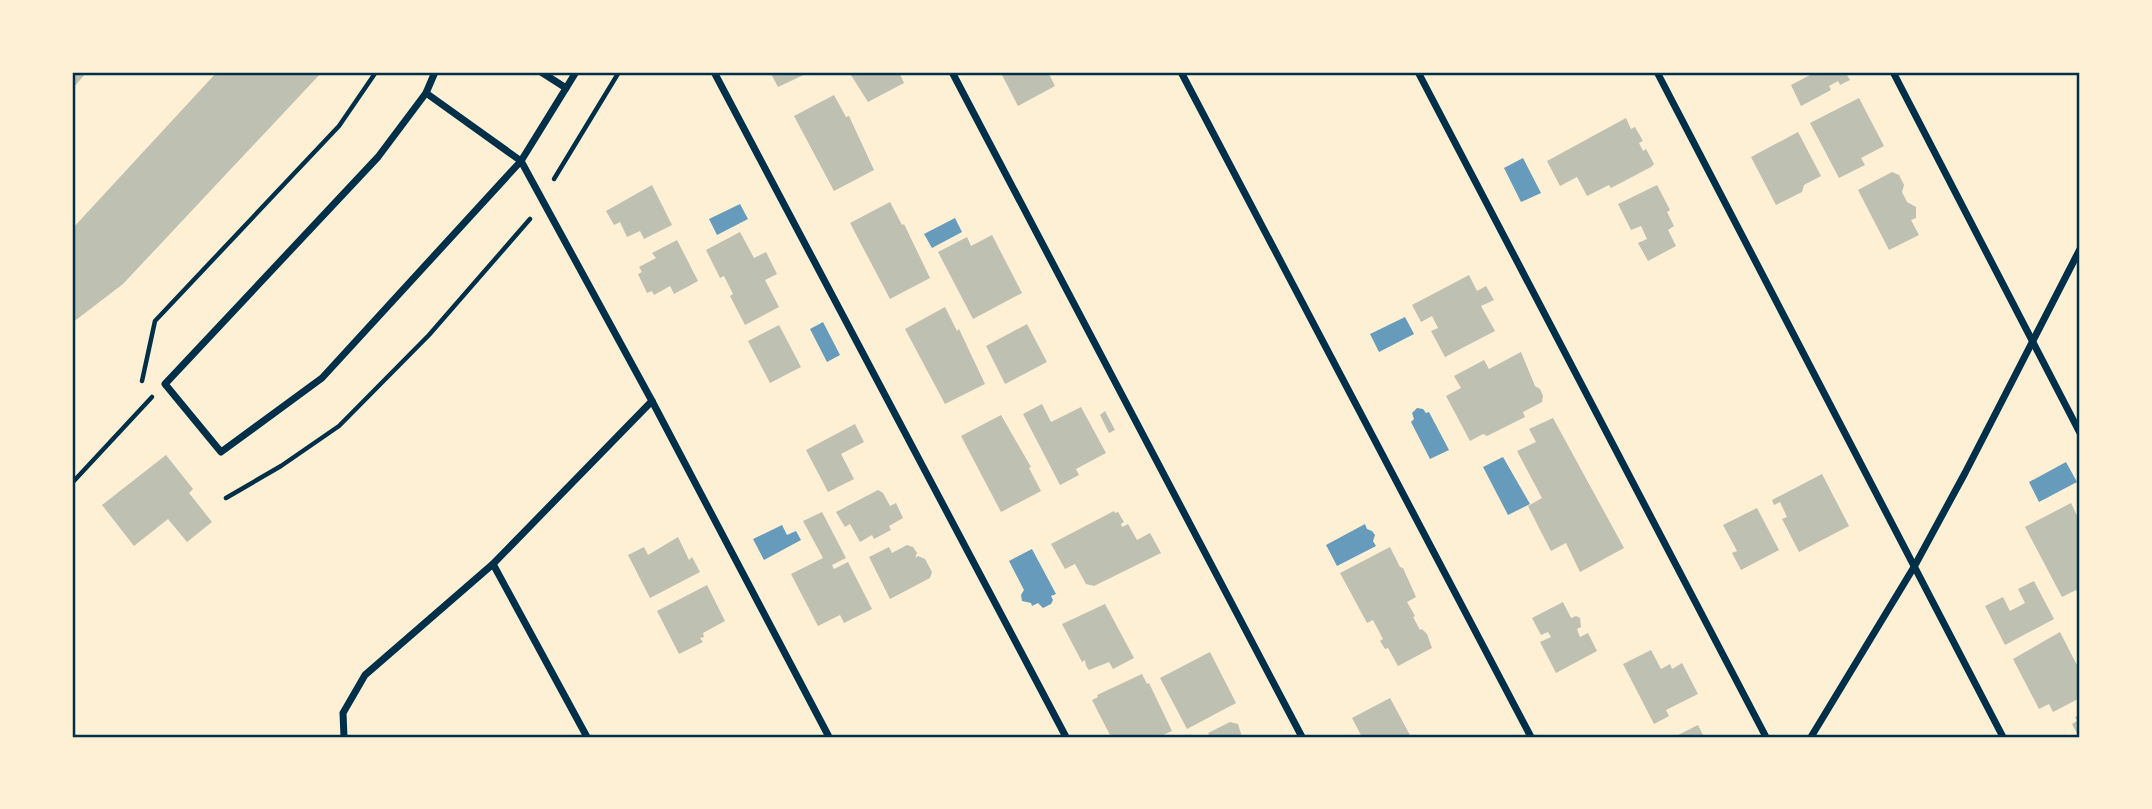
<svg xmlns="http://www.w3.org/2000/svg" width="2152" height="809" font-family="'Archivo Narrow',sans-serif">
<rect width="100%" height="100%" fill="#fdf0d5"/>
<g fill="#669bbc">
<polygon points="1523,158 1541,193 1521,202 1504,168"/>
<polygon points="740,204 748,219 717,235 709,219"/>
<polygon points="955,218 962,232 932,248 924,234"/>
<polygon points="1405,317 1414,334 1379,352 1370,334"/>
<polygon points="823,322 840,355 827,362 810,329"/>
<polygon points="1417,408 1423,409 1426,413 1429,412 1449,450 1430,459 1411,422 1414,419 1412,413"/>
<polygon points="1503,457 1530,504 1508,515 1483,467"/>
<polygon points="2066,462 2077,482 2039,502 2029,482"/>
<polygon points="1365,524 1367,529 1372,531 1375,535 1373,541 1376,546 1337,566 1326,545"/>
<polygon points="782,525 787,535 796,531 801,540 764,560 753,539"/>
<polygon points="1032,549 1056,594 1051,596 1053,600 1051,604 1043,608 1038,603 1032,606 1031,603 1022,601 1021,595 1024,590 1009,561"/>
</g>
<g fill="#bec0b2">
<polygon points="72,72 87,72 72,89"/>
<polygon points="217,72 322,72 123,284 72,323 72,229"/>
<polygon points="770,72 810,72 778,87"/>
<polygon points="849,72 899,72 904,83 868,102"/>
<polygon points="1009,72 1048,72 1055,86 1018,106 1002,75"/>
<polygon points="1810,72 1845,72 1850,80 1840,85 1838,81 1829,86 1831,90 1801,106 1791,85 1812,74"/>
<polygon points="834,95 846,117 849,116 874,170 834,191 794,116"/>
<polygon points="1859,98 1884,146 1861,158 1865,165 1839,178 1810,123"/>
<polygon points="1626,118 1631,129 1635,127 1643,141 1639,143 1643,151 1646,149 1654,164 1651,167 1611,188 1609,185 1587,196 1577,177 1560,186 1547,161"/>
<polygon points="1798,132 1821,176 1804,185 1802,192 1776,205 1751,157"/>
<polygon points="1892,172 1899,175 1904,185 1902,192 1907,202 1916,207 1916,218 1911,220 1919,235 1889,250 1858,190"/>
<polygon points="652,185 672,225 644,239 640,231 627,237 620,222 614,225 606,211"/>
<polygon points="1657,185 1670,210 1667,212 1674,226 1668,230 1676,246 1648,261 1638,243 1647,239 1641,226 1631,230 1618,204"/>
<polygon points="890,202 902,225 904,224 930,278 890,299 850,223"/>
<polygon points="740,232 754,258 766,252 777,274 765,280 779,307 745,325 730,296 733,294 724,276 720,278 706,250"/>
<polygon points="992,235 1022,293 973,319 938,252 967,237 971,246"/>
<polygon points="677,240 698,281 674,294 670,286 654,295 652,291 647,293 638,274 642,272 639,267 656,258 652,253"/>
<polygon points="1469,275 1477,291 1486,286 1494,300 1481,306 1495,331 1445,357 1431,331 1438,328 1432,316 1421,322 1412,305"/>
<polygon points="945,307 957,331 959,329 985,384 945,404 905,329"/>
<polygon points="1027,324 1047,362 1005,384 986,346"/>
<polygon points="779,325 801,367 770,383 748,341"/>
<polygon points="1521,352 1535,386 1540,389 1543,396 1542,402 1523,412 1525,417 1487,436 1483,434 1470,441 1446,396 1461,388 1454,376 1484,360 1489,369"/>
<polygon points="1042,404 1051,422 1081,407 1106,453 1076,469 1079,475 1060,485 1023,414"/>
<polygon points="1105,411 1115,430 1109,433 1100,415"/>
<polygon points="1001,415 1031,467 1029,468 1041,491 1001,512 961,436"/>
<polygon points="1553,418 1624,548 1580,572 1566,543 1551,551 1539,528 1528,506 1542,498 1517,451 1536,442 1529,429"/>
<polygon points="855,424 864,442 841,454 854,479 828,492 806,450"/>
<polygon points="166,455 193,489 189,493 212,522 187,542 168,519 134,546 102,505"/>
<polygon points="1822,474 1849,526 1799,552 1782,519 1787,517 1780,502 1774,505 1772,500"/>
<polygon points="878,490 883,493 890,506 896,503 903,518 889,526 891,530 874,539 872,535 860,542 850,524 845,527 836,512"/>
<polygon points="2071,503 2080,522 2080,597 2076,590 2062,597 2025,527"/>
<polygon points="1757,508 1779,550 1741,570 1732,553 1737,551 1723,525"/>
<polygon points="1114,511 1115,513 1118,512 1124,522 1121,524 1122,527 1128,524 1137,540 1150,533 1161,553 1094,586 1086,584 1075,564 1065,569 1051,544"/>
<polygon points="822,512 846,558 832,565 834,569 848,562 872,609 844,623 840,615 818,626 791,574 823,558 803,521"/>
<polygon points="678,537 689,560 692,557 700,572 650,598 628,555 644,547 648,555"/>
<polygon points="907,545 913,547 917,553 915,558 918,556 925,559 932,572 930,578 890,599 869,557 889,547 892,553"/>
<polygon points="1390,547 1400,567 1403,568 1416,597 1407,602 1415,616 1413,617 1420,630 1422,629 1427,634 1432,648 1398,666 1388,648 1385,649 1380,641 1383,639 1373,620 1367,623 1340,573"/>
<polygon points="2034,581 2054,619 2005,645 1985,606 2003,597 2010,611 2025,603 2018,589"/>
<polygon points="707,585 725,621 703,633 704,637 700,638 703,642 679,654 657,611"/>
<polygon points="1563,602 1571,618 1576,616 1580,618 1581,627 1577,629 1580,637 1588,633 1597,651 1556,673 1540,642 1551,637 1548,632 1541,635 1532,618"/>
<polygon points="1105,604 1134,658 1113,669 1109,662 1089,670 1086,666 1085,660 1082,662 1062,624"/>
<polygon points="2060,632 2080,671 2080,698 2053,712 2049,704 2039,709 2013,659"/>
<polygon points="1651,650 1661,669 1670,664 1672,669 1682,663 1698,694 1666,710 1669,716 1654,724 1623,664"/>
<polygon points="1210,652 1236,703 1187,729 1160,678"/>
<polygon points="1142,674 1147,684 1149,683 1172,731 1159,737 1157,735 1153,737 1111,737 1092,700 1098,697 1097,695"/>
<polygon points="1390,698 1411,737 1362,737 1352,718"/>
<polygon points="2080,714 2080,737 2079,737 2072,724 2077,721 2075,717"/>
<polygon points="1230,722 1238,724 1242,737 1210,737 1208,733"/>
<polygon points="1698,725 1704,737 1674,737"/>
</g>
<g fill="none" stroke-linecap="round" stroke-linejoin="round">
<g stroke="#003049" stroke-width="4.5">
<polyline points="554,179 619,72"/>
<polyline points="142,381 155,321 339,126 376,72"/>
<polyline points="72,483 152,397"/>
<polyline points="226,498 281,466 339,426 429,335 530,219"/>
</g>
<g stroke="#003049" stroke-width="7">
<polyline points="435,72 426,93 378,157 165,384 221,452 322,378 521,161 576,72"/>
<polyline points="541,72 566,88"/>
<polyline points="714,72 1066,737"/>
<polyline points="952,72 1302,737"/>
<polyline points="1181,72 1531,737"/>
<polyline points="1418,72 1766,737"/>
<polyline points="1657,72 2003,737"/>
<polyline points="1893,72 2080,433"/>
<polyline points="426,93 521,161 652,401 829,737"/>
<polyline points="493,564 587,737"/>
<polyline points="344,737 343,713 365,675 493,564 652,401"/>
<polyline points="1811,737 1914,567 1965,473 2080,249"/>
</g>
</g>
<rect width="2152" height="809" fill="none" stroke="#fdf0d5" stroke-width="147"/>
<rect x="74" y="74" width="2004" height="662" fill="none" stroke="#003049" stroke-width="2.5"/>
</svg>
